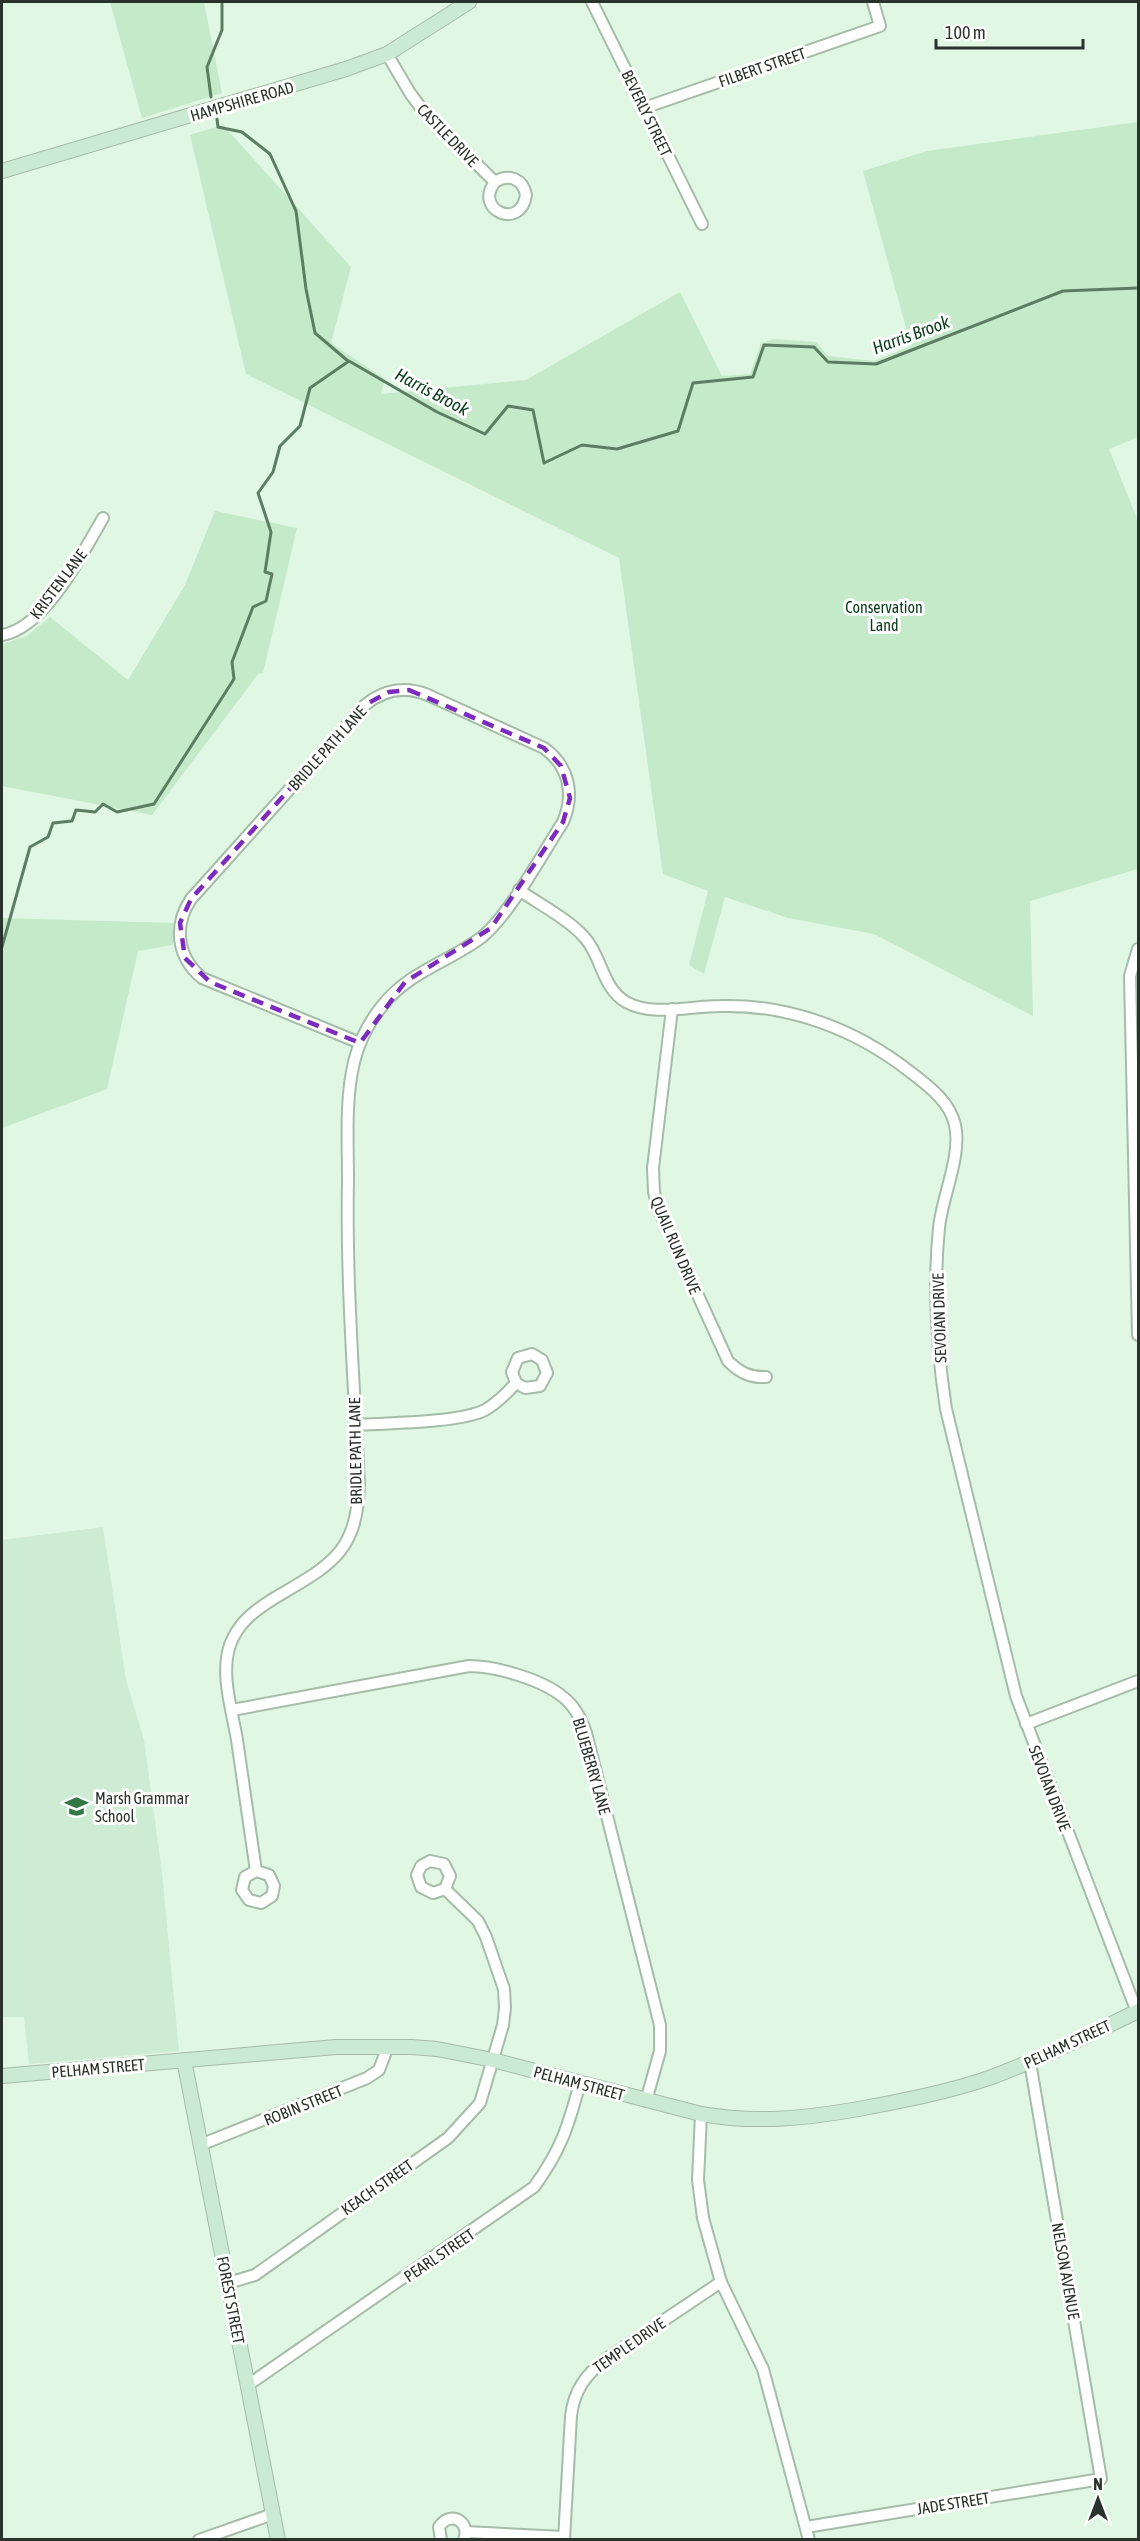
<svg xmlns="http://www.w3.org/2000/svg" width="1140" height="2541" font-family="'Asap Condensed',sans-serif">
<rect width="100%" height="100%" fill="#e0f7e3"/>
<polygon fill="#ceecd3" points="103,1527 126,1680 144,1740 162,1873 179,2051 29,2064 24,2017 2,2017 2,1540"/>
<g fill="#c4eaca">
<polygon points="110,2 204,2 222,93 142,118"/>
<polygon points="1138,122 1138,437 1109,449 1138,521 1138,869 1030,901 1033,1016 874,934 788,918 725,897 704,974 689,965 708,891 663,874 619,558 246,374 190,135 223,125 351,267 331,343 385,379 381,394 526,380 680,292 722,376 750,374 761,343 774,339 816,342 828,356 874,361 911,346 863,171 927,151"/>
<polygon points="215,511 297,528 263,673 258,674 152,815 2,786 2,644 27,636 50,617 128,680 185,585"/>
<polygon points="2,918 173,923 173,945 138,951 107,1089 2,1128"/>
</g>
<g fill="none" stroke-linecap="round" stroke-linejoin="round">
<g stroke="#5d7d63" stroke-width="3">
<polyline points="211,97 207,67 222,30 222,2"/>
<polyline points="217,119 218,127 242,132 270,154 296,211 306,289 315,333 348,361"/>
<polyline points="2,947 30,847 48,837 53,823 72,821 76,810 95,812 103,804 117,812 154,804 234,679 232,662 253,607 266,601 272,574 265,572 271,532 258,493 273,472 280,446 300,426 310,388 349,361 437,412 485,434 508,406 533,410 544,463 582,445 617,449 678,431 693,383 753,377 764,345 814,347 828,362 876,364 1063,291 1138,288"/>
</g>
<defs>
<g id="street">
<polyline points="592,2 702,224"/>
<path d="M387,54l23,39 14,19 71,70c-22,28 26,49 31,13 -3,-16 -17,-22 -31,-13"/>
<polyline points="644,108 880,26 873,2"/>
<path d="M2,635c43,-7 80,-81 101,-117"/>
<path d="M519,890c20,14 51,30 66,48 17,19 17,50 41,64 27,15 64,4 94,4 69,-2 135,23 189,65 18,14 41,30 46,54 7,30 -13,72 -16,103 -6,59 -2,122 7,181l70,287 121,316"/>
<polyline points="1138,949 1130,976 1138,1335"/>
<path d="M672,1009l-19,159 1,24 4,16 70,153c11,11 22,17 38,16"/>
<path d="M356,1425c31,-2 103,-2 129,-15 12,-7 22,-17 31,-27l-4,-11 6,-14 14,-4 10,6 5,13 -7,13 -15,2 -9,-5"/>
<path d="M232,1710l237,-44c27,0 74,14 94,31 12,9 18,22 23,36l74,292v26l-14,50"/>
<polyline points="1026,1724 1138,1681"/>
<path d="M256,1871l-11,6 -3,13 7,10 12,3 11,-7 2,-10 -5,-11 -13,-4c-6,-44 -13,-87 -19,-131 -5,-30 -17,-66 -7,-95 8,-22 24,-34 43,-46 55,-33 85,-44 86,-116 -5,-101 -13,-202 -11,-303 0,-39 -3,-80 6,-118 5,-20 15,-40 28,-56 26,-34 67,-44 100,-69 28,-23 60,-83 81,-115 12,-28 6,-56 -19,-74l-116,-53c-22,-9 -44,-6 -63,10l-174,194c-18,27 -14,58 11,79l158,65"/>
<polyline points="701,2114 698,2180 703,2218 721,2282 763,2369 809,2540"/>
<polyline points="200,2145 367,2078 379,2070 388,2046"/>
<polyline points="228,2283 255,2275 448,2138 480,2103 503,2025 505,2008 504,1989 486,1937 478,1921 445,1889 433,1893 421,1887 417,1875 421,1866 430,1861 444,1864 450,1876 445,1889"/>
<path d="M248,2385l286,-198c27,-37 34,-60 46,-104"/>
<polyline points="806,2527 1101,2479 1030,2062"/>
<polyline points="466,2532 564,2537"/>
<polyline points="199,2540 273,2514"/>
<path d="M441,2540l-2,-13c11,-17 32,-6 25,13"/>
<path d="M564,2540l7,-124c3,-25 14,-41 35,-57l115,-77"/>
</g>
<g id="secondary">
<polyline points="2,171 346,69 387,54 469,2"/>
<polyline points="184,2060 278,2540"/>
<path d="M2,2076l334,-29h76l25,2 56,11 208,54c56,10 108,4 163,-6 42,-8 84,-16 125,-30 51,-19 100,-43 149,-67"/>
</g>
</defs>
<use href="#street" stroke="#a5bca8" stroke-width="14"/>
<use href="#secondary" stroke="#a5bca8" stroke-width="16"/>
<use href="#street" stroke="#fff" stroke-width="10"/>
<use href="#secondary" stroke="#cbead3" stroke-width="14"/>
</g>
<path fill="none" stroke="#7b2cbf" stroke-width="4.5" stroke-dasharray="12 8" stroke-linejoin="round" d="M409,690l135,58 17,18 9,32 -7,24 -72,106 -86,54 -45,61 -150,-61 -25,-24 -5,-35 11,-24 174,-194 24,-13z"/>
<defs>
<symbol id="school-bare" viewBox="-9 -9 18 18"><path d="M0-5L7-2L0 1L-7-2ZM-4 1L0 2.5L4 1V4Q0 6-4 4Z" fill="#317844" stroke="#fff" stroke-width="2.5" paint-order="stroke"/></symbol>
</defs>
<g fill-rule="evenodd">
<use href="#school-bare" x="60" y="1790" width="33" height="33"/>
</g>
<g text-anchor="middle" stroke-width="6" stroke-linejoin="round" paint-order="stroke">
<g font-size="16" fill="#2a332b" stroke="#fff">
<text transform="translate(762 67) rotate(-19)" y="6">FILBERT STREET</text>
<text transform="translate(242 101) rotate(-16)" y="6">HAMPSHIRE ROAD</text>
<text transform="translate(647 113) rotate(64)" y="6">BEVERLY STREET</text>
<text transform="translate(448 135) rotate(46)" y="6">CASTLE DRIVE</text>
<text transform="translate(58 584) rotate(-53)" y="6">KRISTEN LANE</text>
<text transform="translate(327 748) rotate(-48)" y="6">BRIDLE PATH LANE</text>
<text transform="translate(676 1245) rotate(67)" y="6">QUAIL RUN DRIVE</text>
<text transform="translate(939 1318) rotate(-92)" y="6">SEVOIAN DRIVE</text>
<text transform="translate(355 1451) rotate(-91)" y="6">BRIDLE PATH LANE</text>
<text transform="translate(592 1766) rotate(74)" y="6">BLUEBERRY LANE</text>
<text transform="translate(1050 1788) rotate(69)" y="6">SEVOIAN DRIVE</text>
<text transform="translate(1067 2044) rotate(-25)" y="6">PELHAM STREET</text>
<text transform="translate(98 2068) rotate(-5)" y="6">PELHAM STREET</text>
<text transform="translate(579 2083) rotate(15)" y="6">PELHAM STREET</text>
<text transform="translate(303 2105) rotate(-22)" y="6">ROBIN STREET</text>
<text transform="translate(377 2187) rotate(-35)" y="6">KEACH STREET</text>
<text transform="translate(439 2255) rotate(-34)" y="6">PEARL STREET</text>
<text transform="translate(1066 2271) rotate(80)" y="6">NELSON AVENUE</text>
<text transform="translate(231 2300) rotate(79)" y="6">FOREST STREET</text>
<text transform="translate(629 2345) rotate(-35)" y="6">TEMPLE DRIVE</text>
<text transform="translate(953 2503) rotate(-9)" y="6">JADE STREET</text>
</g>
<g font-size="16" fill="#073a18" stroke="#fff">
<text x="884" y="613">Conservation<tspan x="884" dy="18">Land</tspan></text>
</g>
<g font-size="16" fill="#2a332b" stroke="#fff" text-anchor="start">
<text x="95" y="1804">Marsh Grammar<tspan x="95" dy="18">School</tspan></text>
</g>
<g font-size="18" font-style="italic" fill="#0b3d1b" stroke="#fff">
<text transform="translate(911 335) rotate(-20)" y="6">Harris Brook</text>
<text transform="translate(432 392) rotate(28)" y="6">Harris Brook</text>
</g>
</g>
<rect width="1140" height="2541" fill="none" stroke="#2a332b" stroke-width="6"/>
<g transform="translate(1098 2499)" stroke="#ffffff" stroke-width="4.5" paint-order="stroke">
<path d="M0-4.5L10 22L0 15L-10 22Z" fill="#2a332b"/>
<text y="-9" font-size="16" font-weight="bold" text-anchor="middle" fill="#2a332b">N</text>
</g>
<path d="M936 39v9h147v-9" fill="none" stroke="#2a332b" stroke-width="3"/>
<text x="945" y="39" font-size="18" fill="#2a332b" stroke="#ffffff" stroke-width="4.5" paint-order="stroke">100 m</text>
</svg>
